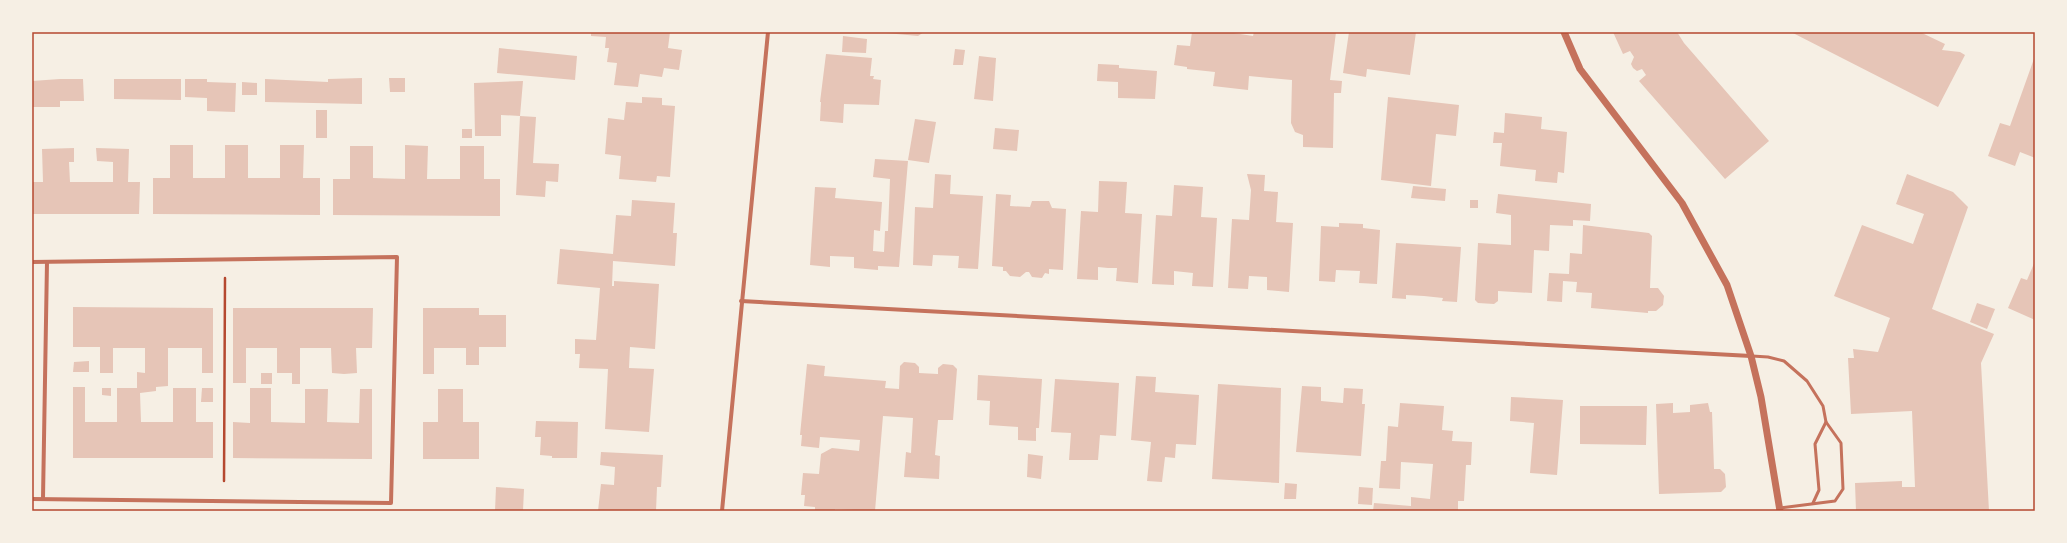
<svg xmlns="http://www.w3.org/2000/svg" width="2067" height="543" font-family="'Nunito Sans',sans-serif">
<rect width="100%" height="100%" fill="#f6efe4"/>
<g fill="#e6c5b7">
<polygon points="591,32 670,32 668,48 682,50 679,70 664,68 662,77 640,74 638,87 614,85 617,63 607,62 609,48 605,48 606,37 591,36"/>
<polygon points="875,32 924,32 918,36"/>
<polygon points="1192,32 1227,32 1253,36 1254,32 1336,32 1330,80 1342,81 1341,93 1334,93 1333,148 1303,147 1303,135 1295,132 1291,123 1292,80 1249,76 1248,90 1213,86 1215,72 1187,69 1187,67 1174,65 1177,45 1190,46"/>
<polygon points="1349,32 1416,32 1410,75 1367,69 1366,77 1343,73"/>
<polygon points="1613,32 1677,32 1684,43 1769,141 1725,179 1639,81 1646,75 1642,69 1637,71 1633,68 1631,64 1634,57 1630,51 1623,54"/>
<polygon points="1791,32 1915,32 1922,33 1945,44 1942,50 1960,52 1965,55 1938,107"/>
<polygon points="843,36 867,39 866,53 842,52"/>
<polygon points="499,48 577,56 575,80 497,73"/>
<polygon points="955,49 965,50 963,65 953,65"/>
<polygon points="826,54 872,58 870,76 874,76 873,79 881,80 879,105 844,104 843,123 820,121 821,102 820,102"/>
<polygon points="979,56 996,58 993,101 974,99"/>
<polygon points="2035,56 2035,158 2020,152 2015,166 1988,156 2000,123 2010,126"/>
<polygon points="1098,64 1119,65 1119,68 1157,71 1155,99 1118,98 1118,82 1097,81"/>
<polygon points="362,78 362,104 265,102 265,79 328,82 328,79"/>
<polygon points="389,78 405,78 405,92 390,92"/>
<polygon points="60,79 83,79 84,101 60,101 60,107 32,107 32,81"/>
<polygon points="114,79 181,79 181,100 114,99"/>
<polygon points="185,79 207,79 207,82 236,83 235,112 207,111 207,98 185,97"/>
<polygon points="523,81 520,116 501,115 501,136 475,136 474,83"/>
<polygon points="242,82 257,83 257,95 242,95"/>
<polygon points="642,97 662,98 662,105 675,106 670,177 657,176 656,182 619,179 621,156 605,154 608,118 624,120 626,102 642,103"/>
<polygon points="1388,97 1459,105 1456,136 1436,134 1431,186 1381,180"/>
<rect x="316" y="110" width="11" height="28"/>
<polygon points="1505,113 1542,117 1541,129 1567,132 1564,173 1558,172 1557,183 1535,181 1536,170 1500,166 1502,143 1493,143 1494,132 1504,133"/>
<polygon points="520,116 536,117 533,163 559,164 558,182 546,181 545,197 516,195"/>
<polygon points="915,119 936,122 929,163 908,160"/>
<polygon points="995,128 1019,130 1017,151 993,149"/>
<rect x="462" y="129" width="10" height="9"/>
<polygon points="170,145 193,145 193,178 225,178 225,145 248,145 248,178 280,178 280,145 304,145 303,178 320,178 320,215 153,214 153,178 170,178"/>
<polygon points="405,145 428,146 427,179 460,179 460,146 484,146 484,179 500,179 500,216 333,215 333,179 350,179 350,146 373,146 373,178 405,179"/>
<polygon points="74,148 74,162 69,162 70,182 113,182 113,162 97,161 96,148 129,149 128,182 140,182 139,214 32,214 32,182 43,182 42,149"/>
<polygon points="875,159 908,161 899,267 878,266 878,270 854,268 854,257 830,256 830,267 810,265 815,187 836,188 835,198 882,202 880,231 874,230 873,251 884,252 885,231 888,231 890,179 873,177"/>
<polygon points="935,174 951,175 950,194 983,196 978,269 958,268 959,256 933,255 932,266 913,265 915,207 933,208"/>
<polygon points="1247,174 1265,175 1264,191 1278,192 1276,222 1293,223 1289,292 1267,290 1267,277 1249,276 1248,289 1228,288 1232,219 1249,220 1251,190"/>
<polygon points="1907,174 1953,192 1968,207 1932,309 1994,334 1981,363 1989,511 1856,511 1855,483 1902,481 1902,487 1915,487 1912,411 1851,414 1848,358 1854,358 1853,349 1878,352 1890,318 1834,296 1862,225 1913,244 1924,214 1896,204"/>
<polygon points="1099,181 1127,182 1125,213 1142,214 1138,283 1116,281 1117,268 1108,268 1098,267 1098,280 1077,279 1081,211 1098,212"/>
<polygon points="1174,185 1203,187 1201,217 1217,218 1213,287 1192,286 1193,273 1174,271 1174,285 1152,284 1156,215 1172,216"/>
<polygon points="1413,186 1446,189 1445,201 1411,198"/>
<polygon points="996,194 1011,195 1010,206 1030,207 1032,201 1049,201 1052,208 1066,209 1063,270 1049,269 1049,274 1045,273 1042,278 1032,277 1029,272 1026,272 1020,277 1010,276 1006,271 1003,271 1003,267 992,266"/>
<polygon points="1498,194 1591,204 1590,221 1573,220 1573,226 1550,225 1549,251 1534,250 1532,293 1498,291 1498,301 1494,304 1478,303 1475,300 1478,243 1511,245 1511,215 1496,213"/>
<polygon points="632,200 675,203 673,233 677,233 675,266 613,261 612,286 614,286 614,281 659,284 655,349 630,347 629,368 654,369 649,432 605,429 608,369 579,368 580,354 575,354 575,339 596,340 600,288 557,284 560,249 613,254 616,215 631,216"/>
<rect x="1470" y="200" width="8" height="8"/>
<polygon points="1339,223 1363,224 1363,228 1380,230 1377,284 1359,283 1360,271 1336,270 1335,282 1319,281 1321,226 1339,227"/>
<polygon points="1583,225 1649,233 1652,236 1650,288 1658,288 1664,296 1663,305 1656,311 1648,311 1648,313 1591,308 1592,293 1576,292 1577,282 1563,281 1562,302 1547,301 1549,273 1569,274 1570,253 1582,254"/>
<polygon points="1396,243 1461,247 1457,302 1442,301 1443,298 1424,296 1406,295 1406,299 1392,298"/>
<polygon points="2035,261 2035,320 2008,308 2021,278 2027,280"/>
<polygon points="1977,303 1995,309 1987,329 1970,322"/>
<polygon points="73,307 213,308 213,373 202,373 202,348 168,348 168,386 156,387 156,391 140,393 141,422 173,422 173,388 196,388 196,422 213,422 213,458 73,458 73,387 85,387 85,422 117,422 117,388 137,388 137,372 145,373 145,348 113,348 113,373 100,373 100,347 73,347"/>
<polygon points="233,308 373,308 372,348 356,348 357,373 344,374 332,373 331,348 300,348 300,384 292,384 292,373 277,373 277,348 246,348 246,383 233,383"/>
<polygon points="423,308 479,308 479,315 506,315 506,347 479,347 479,365 466,365 466,348 434,348 434,374 423,374"/>
<polygon points="89,361 89,372 73,372 74,362"/>
<polygon points="904,362 915,363 919,367 919,373 938,374 938,368 943,364 953,365 957,369 953,420 938,420 935,455 940,456 939,479 904,477 906,452 911,453 913,418 883,416 875,511 835,509 835,511 815,511 815,507 804,506 805,495 801,495 803,473 819,474 821,454 832,448 859,451 860,440 820,437 819,448 801,446 802,435 800,435 807,364 825,366 824,376 886,381 885,388 899,389 900,366"/>
<rect x="261" y="373" width="11" height="11"/>
<polygon points="978,375 1042,379 1039,428 1036,428 1036,441 1018,440 1018,427 989,425 990,401 977,400"/>
<polygon points="1136,376 1156,377 1155,392 1199,395 1196,445 1176,444 1175,458 1165,457 1162,482 1147,481 1151,442 1131,440"/>
<polygon points="1055,379 1119,383 1116,436 1100,435 1098,460 1069,460 1071,433 1051,432"/>
<polygon points="1218,384 1281,388 1279,483 1212,479"/>
<polygon points="1302,386 1321,387 1321,401 1343,403 1344,388 1363,389 1362,404 1365,404 1361,456 1296,452"/>
<polygon points="102,388 111,388 111,396 102,395"/>
<polygon points="202,388 213,388 213,402 201,402"/>
<polygon points="250,388 271,388 271,422 305,423 305,389 328,389 327,422 359,423 360,389 372,389 372,459 233,458 233,422 250,423"/>
<polygon points="438,389 463,389 463,422 479,422 479,459 423,459 423,422 438,422"/>
<polygon points="1511,397 1563,400 1557,475 1530,473 1534,423 1510,421"/>
<polygon points="1400,403 1444,406 1442,430 1453,431 1452,441 1472,442 1471,465 1466,465 1464,501 1458,501 1458,511 1373,511 1374,503 1411,506 1411,497 1430,499 1433,464 1401,462 1400,489 1379,488 1381,461 1386,461 1388,426 1398,427"/>
<polygon points="1673,403 1673,413 1690,412 1690,405 1708,403 1710,412 1712,412 1714,469 1720,469 1725,474 1726,487 1721,492 1659,494 1656,404"/>
<polygon points="1580,406 1647,406 1646,445 1580,444"/>
<polygon points="536,421 578,422 577,458 552,458 552,456 540,455 541,437 535,437"/>
<polygon points="601,452 663,455 661,487 657,487 656,511 598,511 601,484 614,485 615,467 600,465"/>
<polygon points="1028,454 1043,456 1041,479 1027,477"/>
<polygon points="1285,483 1297,484 1296,499 1284,499"/>
<polygon points="496,487 524,489 523,511 495,511"/>
<polygon points="1359,487 1373,488 1372,505 1358,504"/>
</g>
<g fill="none" stroke-linecap="round" stroke-linejoin="round">
<polyline stroke="#b5482f" stroke-width="2.5" points="224,481 225,278"/>
<g stroke="#c5725c" stroke-width="3">
<polyline points="1752,356 1768,357 1784,361 1807,381 1823,406 1826,422 1841,443 1843,489 1835,501 1780,508"/>
<polyline points="1813,503 1819,490 1815,444 1826,422"/>
</g>
<g stroke="#c5725c" stroke-width="4">
<polyline points="32,262 397,257 391,503 32,499"/>
<polyline points="741,301 1751,356"/>
<polyline points="43,498 47,262"/>
<polyline points="722,511 768,32"/>
</g>
<polyline stroke="#c5725c" stroke-width="7" points="1564,32 1580,69 1682,203 1727,285 1751,356 1761,397 1780,511"/>
</g>
<rect width="2067" height="543" fill="none" stroke="#f6efe4" stroke-width="66"/>
<rect x="33" y="33" width="2001" height="477" fill="none" stroke="#b5482f" stroke-width="1.5"/>
</svg>
